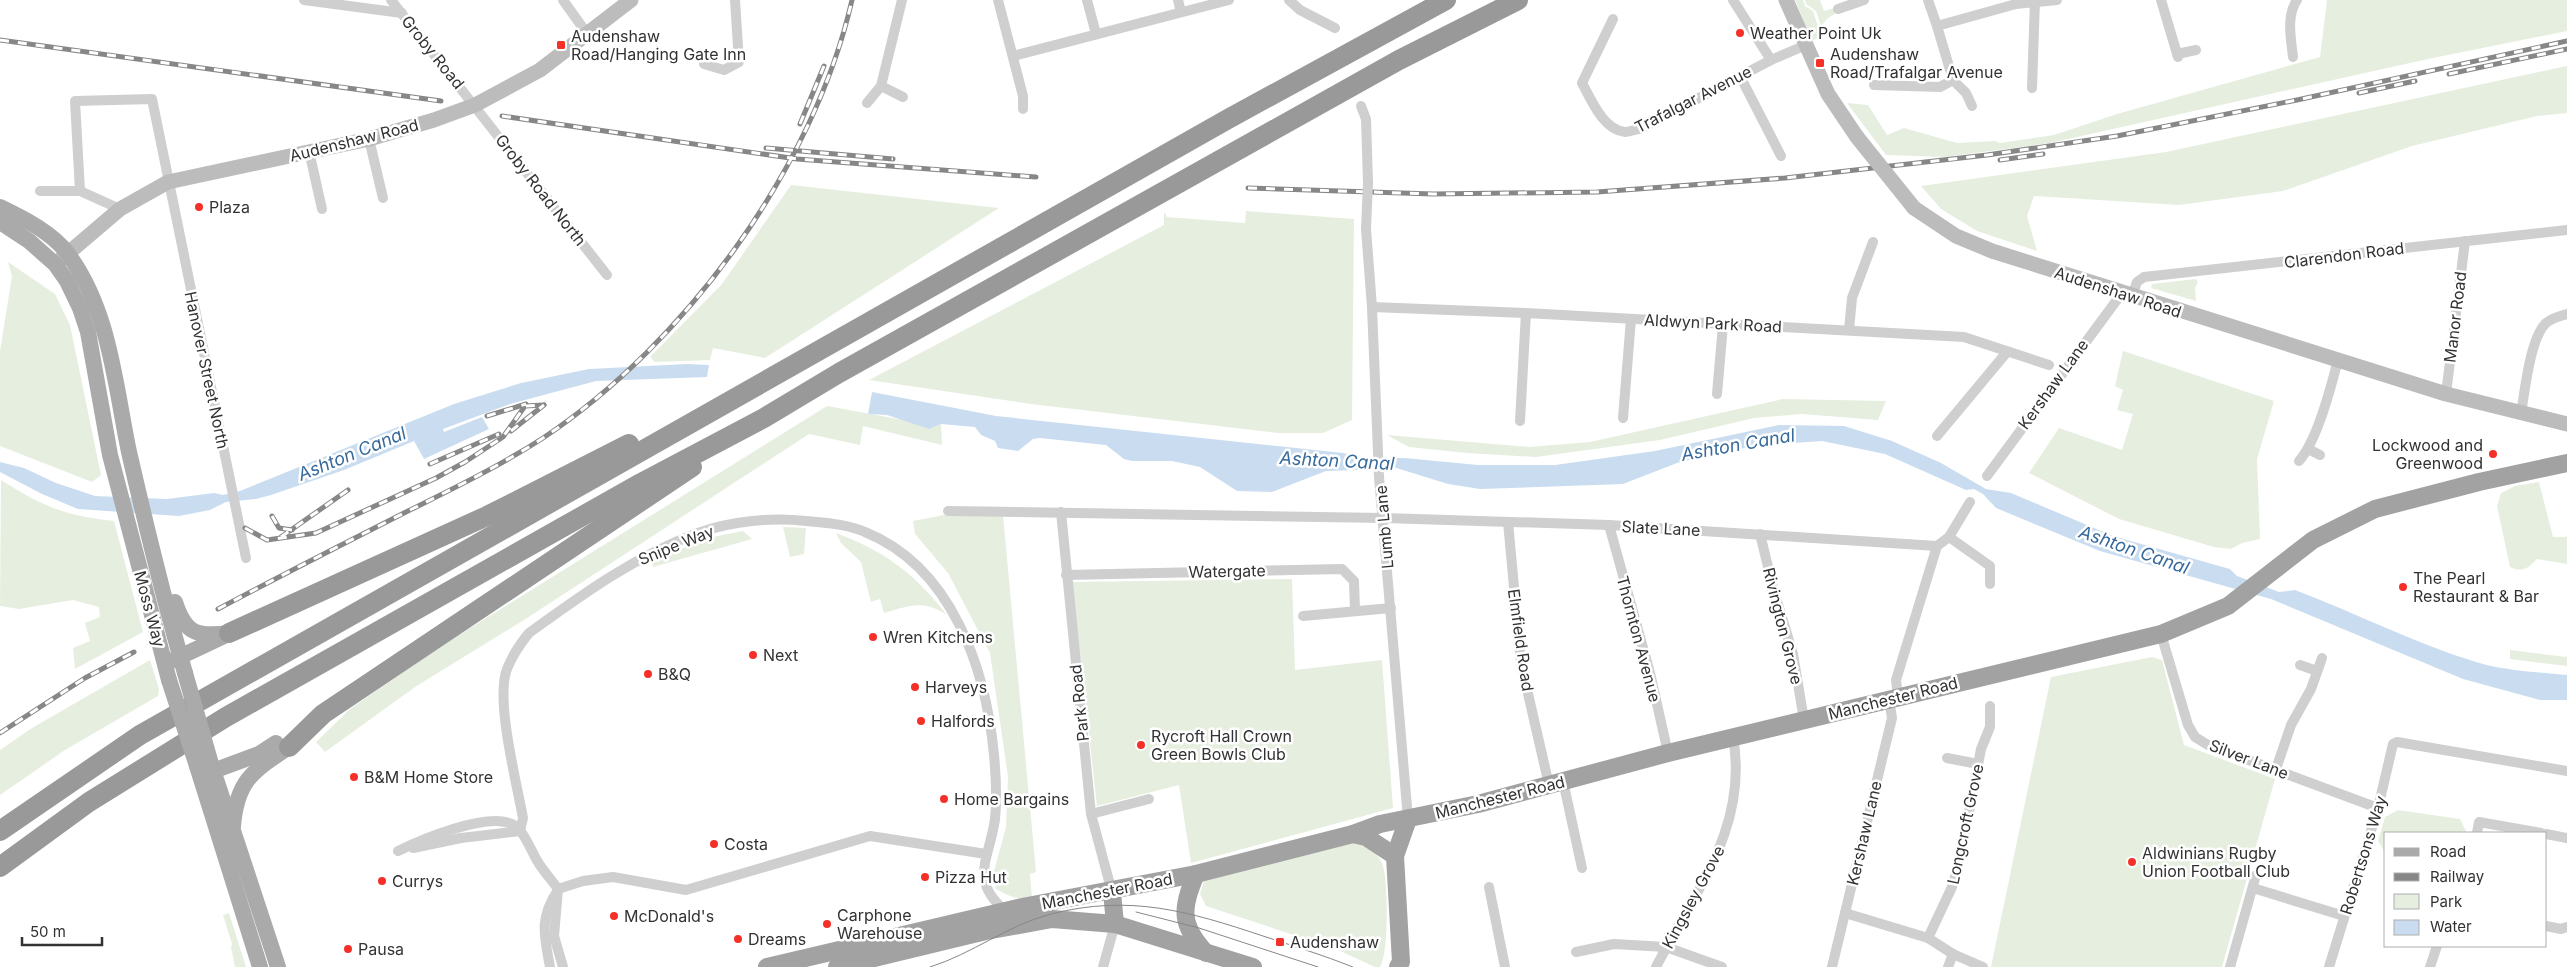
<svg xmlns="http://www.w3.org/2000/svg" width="2567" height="967" font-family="Inter,sans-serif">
<rect width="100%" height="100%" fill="#fff"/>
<g fill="#e6efdf">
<polygon points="1795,0 1803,0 1805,6 1813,11 1821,36 1812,41"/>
<polygon points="1805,0 1820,0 1824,11 1834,8 1835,14 1828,18 1821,26 1816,11 1806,4"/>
<polygon points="2327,0 2567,0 2567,31 2428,59 2050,143 1945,157 1886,155 1847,103 1868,105 1887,135 1904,128 1957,143 1995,141 2000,143 2054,135 2117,114 2320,57"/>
<polygon points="2567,66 2567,113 2537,116 2412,146 2283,191 2179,205 2034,196 2027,216 2037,251 1977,231 1941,209 1921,186 2166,152"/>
<polygon points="791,185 999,208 765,358 713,348 710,360 655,362 650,357 722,284"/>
<polygon points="1246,211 1354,219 1352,420 1323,433 1278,433 1031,404 869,380 1164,225 1164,212 1167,217 1245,223"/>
<polygon points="8,262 55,294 70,325 101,475 92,482 0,446 0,351 12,276"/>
<polygon points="2196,279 2198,282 2195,288 2196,301 2151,288 2152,284"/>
<polygon points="2123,351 2274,401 2257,459 2260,539 2242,543 2231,549 2214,547 2119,519 2029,473 2059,428 2122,450 2133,414 2117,410 2123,390 2115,386"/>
<polygon points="1783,399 1886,401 1878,420 1802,414 1754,418 1660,440 1536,457 1467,453 1409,447 1387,435 1529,447 1590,442"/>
<polygon points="827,406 936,426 941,424 942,445 863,426 860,445 809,434 524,620 415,687 325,752 316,742 350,709 443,645"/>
<path d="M1,480c41,26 64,36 113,41l29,111 -68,37 -2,-21 17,-7 -5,-18 15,-6 -1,-10 -26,-7 -54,9 -19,-3z"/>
<path d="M2539,482l14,55h14v27l-30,-5c-9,9 -14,14 -27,8l-13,-61 4,-13 14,-7z"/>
<path d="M944,515h59l33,357 -6,2 2,24c-14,2 -24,-2 -36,-9l-3,-14 13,-48 2,-50 -18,-124 -42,-80 -33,-39 -2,-13z"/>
<polygon points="783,527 806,528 804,554 790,557"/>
<polygon points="743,531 752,539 653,567 651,560 713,537"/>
<path d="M836,533c49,18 79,41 111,82 -24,-16 -38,-9 -63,-2l-4,-14 -9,3 -10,-40 -20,-19z"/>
<polygon points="1292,579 1295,670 1382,660 1393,808 1191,863 1179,785 1097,806 1072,582"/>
<polygon points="2510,650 2567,657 2567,666 2510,659"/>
<polygon points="2152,657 2162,660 2184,745 2275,779 2222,967 1991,967 2051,677"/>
<polygon points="150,660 159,689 158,696 65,750 0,795 0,750 32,728"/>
<polygon points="2398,810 2460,819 2467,833 2386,833 2386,854 2378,841 2385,817"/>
<path d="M1350,842c14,2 29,9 33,24 5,16 6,87 -3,101h-5l-39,-18 -130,-43 -6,-12 4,-13z"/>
<polygon points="229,913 246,967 235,967 231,947 232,944 223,915"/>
</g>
<g fill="#caddf0">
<polygon points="687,364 709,365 707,377 596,381 510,404 443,429 444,432 482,417 489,429 424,459 414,441 344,470 271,495 256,499 226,502 210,510 179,516 78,509 42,494 0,472 0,462 24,468 56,483 95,496 167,499 214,493 223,495 240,491 454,404 521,383 589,369"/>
<path d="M872,392l124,24 347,37 23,5h39l73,7h77l100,-14 124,-26 65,1 48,15 49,22 45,26 25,4 102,43 117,33 7,7 42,16 16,-2c61,23 119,53 181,72 29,9 61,10 91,13v25h-27l-77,-21 -192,-80 -171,-48 -104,-43 -13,-14 -9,-5 -8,1 -81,-36 -63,-13 -60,4 -47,8 -38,10 -54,21 -143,5 -32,-5 -55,-17h-29l-7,3 -31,1 -54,21 -35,-1 -37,-24 -28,-6h-40l-8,-2 -18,-14 -66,-7 -7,1 -15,12 -20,-3 -3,-7 -14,-6 -6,-8 -34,-3 -12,5 -42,-14 -19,-1z"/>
</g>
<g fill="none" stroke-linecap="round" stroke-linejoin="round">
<g stroke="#cfcfcf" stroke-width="10">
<polyline points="304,0 402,13"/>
<polyline points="391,0 607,275"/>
<polyline points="563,0 588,35"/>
<polyline points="998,0 1023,96 1023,109"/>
<polyline points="1087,0 1096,34"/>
<polyline points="1178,0 1181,12"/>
<polyline points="1289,0 1300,10 1335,28"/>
<polyline points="1733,0 1771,60"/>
<polyline points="1928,0 1937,26"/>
<polyline points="2161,0 2178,57"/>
<polyline points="1838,9 1864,0"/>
<path d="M1613,19l-31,64c9,16 21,47 43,49 4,0 11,-3 15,-3l131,-69 35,-15"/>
<polyline points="2177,54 2196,50"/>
<polyline points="1013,56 1229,0"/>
<path d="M2293,57c-2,-18 -7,-41 4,-57"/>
<polyline points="704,64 724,70 739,62 735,0"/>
<polyline points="1740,76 1781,156"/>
<polyline points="1953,80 1966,93 1972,106"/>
<polyline points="1874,85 1940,87 1953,80 1937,26 2016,4 2057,0"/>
<polyline points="881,86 903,97"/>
<polyline points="2032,88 2035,0"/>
<polyline points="867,103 881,86 902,0"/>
<polyline points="1361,106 1366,119 1368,183"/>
<polyline points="369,139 383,198"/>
<polyline points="309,151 322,209"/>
<polyline points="40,191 80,191 120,209"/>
<polyline points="80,191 75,101 152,99 246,558"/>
<polyline points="1366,229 1372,307 1379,477 1408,819"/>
<polyline points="2132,296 2137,282 2144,277 2567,230"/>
<polyline points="1372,307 1526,313 1964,337 2049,365"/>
<polyline points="1849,330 1852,298 1873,242"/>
<polyline points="1717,394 1723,325"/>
<polyline points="2446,394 2465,241"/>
<path d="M2521,413c4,-22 9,-75 25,-90 6,-5 13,-7 21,-9"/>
<polyline points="1623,418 1631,319"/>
<polyline points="1520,421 1526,313"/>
<polyline points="1937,436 2007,352"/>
<polyline points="2308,449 2320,455"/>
<path d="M2299,461c18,-20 32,-74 39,-101"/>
<polyline points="1987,476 2122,293"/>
<polyline points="948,511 1384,518 1609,525 1937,546"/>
<polyline points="1061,512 1091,814 1112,892"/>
<polyline points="1508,522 1521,663 1549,785"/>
<polyline points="1609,525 1650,673 1668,753"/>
<polyline points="1760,534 1774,591 1793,654 1804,720"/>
<polyline points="1949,537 1990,566 1990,584"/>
<polyline points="1066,575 1342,569 1354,581 1355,611"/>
<polyline points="1303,616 1391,608"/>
<polyline points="2161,634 2188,725 2195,737 2208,745 2378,808"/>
<polyline points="2300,665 2317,671"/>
<polyline points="1898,697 1896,680 1937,546 1949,537 1970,502"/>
<polyline points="1947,758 1978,764"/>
<polyline points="2276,769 2291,725 2311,689 2322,658"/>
<polyline points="1563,781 1582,868"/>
<polyline points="1091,814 1149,799"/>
<path d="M520,831l3,-13c-6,-34 -28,-118 -16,-149 5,-13 13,-25 22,-36 54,-39 106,-77 169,-100 33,-12 74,-16 108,-12 20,2 41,3 59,11 87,35 121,137 129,223 2,21 3,43 1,64 -5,38 -27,62 11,92"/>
<polyline points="2477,833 2479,822 2541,833"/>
<polyline points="2546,834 2567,838"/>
<polyline points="413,848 461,838 520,831"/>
<path d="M398,851c23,-11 88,-39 114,-27 14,7 20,32 30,44 5,7 11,14 16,21l-4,47 9,31"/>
<polyline points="1489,887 1505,967"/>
<polyline points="2253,888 2344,916"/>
<polyline points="558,889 583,881 613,877 686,890 870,836 986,854"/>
<polyline points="1845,913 1928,938 1953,954 1983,967"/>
<polyline points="2546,926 2561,929 2567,927"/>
<polyline points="1928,938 1952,887 1960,860 1981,749 1990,727 1990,706"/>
<polyline points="1576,952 1614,944 1666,947 1722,967"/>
<path d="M550,967c-6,-32 -11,-49 8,-77"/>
<polyline points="1103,967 1115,924"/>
<path d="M1656,967c39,-76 93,-140 77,-230"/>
<polyline points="1832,967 1892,718 1889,699"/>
<polyline points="1948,967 1953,954"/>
<polyline points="2230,967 2256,875"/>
<polyline points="2329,967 2378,808 2393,744 2397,742 2567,771"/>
<polyline points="2430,967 2437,946"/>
</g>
<g stroke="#bcbcbc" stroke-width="15">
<polyline points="1786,0 1828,94 1857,137"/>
<polyline points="1914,208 1956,236 1992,251 2446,394 2567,424"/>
<polyline points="59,261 120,209 168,182 369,139 434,120 475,105 540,70 631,0"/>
</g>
<g stroke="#aaa" stroke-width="16">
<path d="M0,207c23,11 53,26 68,47 42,57 47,131 61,198 17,74 35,148 56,221"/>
<polyline points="0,222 29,241 55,264 67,281 80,308 88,332 110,455 169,680"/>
<path d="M175,602c10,32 22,35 54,31"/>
<polyline points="171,661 224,636"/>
<polyline points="211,764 278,967"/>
<polyline points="197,766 260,967"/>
<polyline points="205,774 259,754 276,743"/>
<path d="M233,826c4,-46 20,-55 56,-79"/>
</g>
<g stroke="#a2a2a2" stroke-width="18">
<polyline points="1353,834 1366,837 1395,856"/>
<path d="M1196,874c-15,34 -16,51 10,79"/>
<polyline points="1112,892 1115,924"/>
<polyline points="767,967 1022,907 1196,874 1353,834 1380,824 1478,804 1668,753 2161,634 2228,606 2313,540 2375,509 2479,482 2567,463"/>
<polyline points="837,967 986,931 1052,919 1115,924 1253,967"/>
<polyline points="1398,967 1401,962 1395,856 1408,819"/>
</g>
<g stroke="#999" stroke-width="20">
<polyline points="229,633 487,516 629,444"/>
<polyline points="289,747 323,714 692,467"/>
<polyline points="0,831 140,735 1228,119 1446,0"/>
<polyline points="0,867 89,802 226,717 641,483 764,418 839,373 1399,60 1518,0"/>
</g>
<g stroke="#878787" stroke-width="1">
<polyline points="1136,912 1199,928 1318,967"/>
<path d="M930,967c42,-13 78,-42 121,-53 79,-20 137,-3 212,22 30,10 60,19 90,31"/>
</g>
<defs>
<g id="rail">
<polyline points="0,40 441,101"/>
<polyline points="2449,74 2567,49"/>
<polyline points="2359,93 2415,81"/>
<polyline points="502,116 797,159 1036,177"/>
<polyline points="800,124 824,66"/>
<polyline points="766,148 893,159"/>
<polyline points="2000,160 2043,154"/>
<polyline points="1248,188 1433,194 1597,192 1785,178 1987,155 2117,136 2297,100 2567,41"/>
<polyline points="487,416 526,404"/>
<polyline points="511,431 544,405"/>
<polyline points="430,464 499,434"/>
<polyline points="272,516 279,528 292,530"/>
<polyline points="245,528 267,540 316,533 436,478 465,462 503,437 525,406 544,405"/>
<polyline points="281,537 348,490"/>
<path d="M218,609c62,-33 125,-65 188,-97 46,-23 94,-46 137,-74 143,-95 271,-271 309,-438"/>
<polyline points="0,733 85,678 134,652"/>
</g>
</defs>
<use href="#rail" stroke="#878787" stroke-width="5"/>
<use href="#rail" stroke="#fff" stroke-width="3" stroke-dasharray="9" stroke-linecap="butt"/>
<polyline stroke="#cfcfcf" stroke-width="10" points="1366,229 1368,183"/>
<polyline stroke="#bcbcbc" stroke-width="15" points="1857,137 1914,208"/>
<g stroke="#aaa" stroke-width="16">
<polyline points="185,673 211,764"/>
<polyline points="169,680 197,766"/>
</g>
</g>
<g fill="#f43028" stroke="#fff" stroke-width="2">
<circle cx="1740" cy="33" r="5"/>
<rect x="556" y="40" width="10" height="10" rx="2.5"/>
<rect x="1815" y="58" width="10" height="10" rx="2.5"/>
<circle cx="199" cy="207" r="5"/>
<circle cx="2493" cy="454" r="5"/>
<circle cx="2403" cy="587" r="5"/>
<circle cx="873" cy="637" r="5"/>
<circle cx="753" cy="655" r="5"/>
<circle cx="648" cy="674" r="5"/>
<circle cx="915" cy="687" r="5"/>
<circle cx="921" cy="721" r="5"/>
<circle cx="1141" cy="745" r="5"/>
<circle cx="354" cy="777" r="5"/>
<circle cx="944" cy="799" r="5"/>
<circle cx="714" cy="844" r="5"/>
<circle cx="2132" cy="862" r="5"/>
<circle cx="925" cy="877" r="5"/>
<circle cx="382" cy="881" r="5"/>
<circle cx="614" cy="916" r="5"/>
<circle cx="827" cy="924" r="5"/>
<circle cx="738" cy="939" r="5"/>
<rect x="1275" y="937" width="10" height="10" rx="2.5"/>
<circle cx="348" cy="949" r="5"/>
</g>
<g text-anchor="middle" stroke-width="5" stroke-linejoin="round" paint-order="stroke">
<g font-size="16" fill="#323232" stroke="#fff" text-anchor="start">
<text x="1750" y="39">Weather Point Uk</text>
<text x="571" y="42">Audenshaw<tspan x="571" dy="18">Road/Hanging Gate Inn</tspan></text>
<text x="1830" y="60">Audenshaw<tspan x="1830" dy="18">Road/Trafalgar Avenue</tspan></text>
<text x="209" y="213">Plaza</text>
<text x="2483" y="451" text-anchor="end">Lockwood and<tspan x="2483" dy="18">Greenwood</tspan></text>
<text x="2413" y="584">The Pearl<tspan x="2413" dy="18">Restaurant &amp; Bar</tspan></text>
<text x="883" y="643">Wren Kitchens</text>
<text x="763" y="661">Next</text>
<text x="658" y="680">B&amp;Q</text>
<text x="925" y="693">Harveys</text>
<text x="931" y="727">Halfords</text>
<text x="1151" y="742">Rycroft Hall Crown<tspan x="1151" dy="18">Green Bowls Club</tspan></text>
<text x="364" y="783">B&amp;M Home Store</text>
<text x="954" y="805">Home Bargains</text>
<text x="724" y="850">Costa</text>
<text x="2142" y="859">Aldwinians Rugby<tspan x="2142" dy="18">Union Football Club</tspan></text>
<text x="935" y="883">Pizza Hut</text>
<text x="392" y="887">Currys</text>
<text x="837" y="921">Carphone<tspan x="837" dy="18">Warehouse</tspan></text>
<text x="624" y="922">McDonald's</text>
<text x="748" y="945">Dreams</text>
<text x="1290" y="948">Audenshaw</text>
<text x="358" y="955">Pausa</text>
</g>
<g font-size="16" fill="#323232" stroke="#fff">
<text transform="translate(433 52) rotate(51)" y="6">Groby Road</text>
<text transform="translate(1693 99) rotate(-27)" y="6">Trafalgar Avenue</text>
<text transform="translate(354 140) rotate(-14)" y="6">Audenshaw Road</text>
<text transform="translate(541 190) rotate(52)" y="6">Groby Road North</text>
<text transform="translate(2344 255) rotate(-7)" y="6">Clarendon Road</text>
<text transform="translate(2118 292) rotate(18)" y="6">Audenshaw Road</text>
<text transform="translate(2455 317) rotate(-83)" y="6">Manor Road</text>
<text transform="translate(1713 323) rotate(3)" y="6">Aldwyn Park Road</text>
<text transform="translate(207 370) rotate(78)" y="6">Hanover Street North</text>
<text transform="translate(2053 384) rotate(-54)" y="6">Kershaw Lane</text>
<text transform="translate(1384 527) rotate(-95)" y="6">Lumb Lane</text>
<text transform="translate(1661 528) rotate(3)" y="6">Slate Lane</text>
<text transform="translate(676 545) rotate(-22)" y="6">Snipe Way</text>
<text transform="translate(1227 571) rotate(-1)" y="6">Watergate</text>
<text transform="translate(150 609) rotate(75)" y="6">Moss Way</text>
<text transform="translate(1783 626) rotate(76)" y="6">Rivington Grove</text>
<text transform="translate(1639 639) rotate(75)" y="6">Thornton Avenue</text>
<text transform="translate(1521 640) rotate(82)" y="6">Elmfield Road</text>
<text transform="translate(1893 698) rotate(-14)" y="6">Manchester Road</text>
<text transform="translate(1079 703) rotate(-96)" y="6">Park Road</text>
<text transform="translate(2249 759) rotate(21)" y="6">Silver Lane</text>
<text transform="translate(1500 797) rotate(-14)" y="6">Manchester Road</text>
<text transform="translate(1965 824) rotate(-78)" y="6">Longcroft Grove</text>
<text transform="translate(1864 833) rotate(-77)" y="6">Kershaw Lane</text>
<text transform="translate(2363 855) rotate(-73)" y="6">Robertsons Way</text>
<text transform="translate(1107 891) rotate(-11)" y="6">Manchester Road</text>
<text transform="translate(1693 897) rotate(-62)" y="6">Kingsley Grove</text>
</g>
<g font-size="18" font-style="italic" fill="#376a9c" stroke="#fff">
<text transform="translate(1738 445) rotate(-10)" y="6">Ashton Canal</text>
<text transform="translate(352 454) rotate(-22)" y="6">Ashton Canal</text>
<text transform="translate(1337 461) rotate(3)" y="6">Ashton Canal</text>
<text transform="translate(2134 550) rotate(19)" y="6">Ashton Canal</text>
</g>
</g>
<rect x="2384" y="832" width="162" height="115" fill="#ffffff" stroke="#adadad"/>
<rect x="2394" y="848" width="25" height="8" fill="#aaaaaa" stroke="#adadad"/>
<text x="2430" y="857" font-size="15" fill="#323232">Road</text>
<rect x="2394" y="873" width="25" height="8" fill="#878787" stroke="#adadad"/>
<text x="2430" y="882" font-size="15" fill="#323232">Railway</text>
<rect x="2394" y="894" width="25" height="15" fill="#e6efdf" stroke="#adadad"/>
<text x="2430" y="907" font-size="15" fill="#323232">Park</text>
<rect x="2394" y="920" width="25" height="15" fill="#caddf0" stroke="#adadad"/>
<text x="2430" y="932" font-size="15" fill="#323232">Water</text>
<path d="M22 937v8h80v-8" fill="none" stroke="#323232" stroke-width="2.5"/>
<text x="30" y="937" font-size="15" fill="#323232" stroke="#ffffff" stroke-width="4" paint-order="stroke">50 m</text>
</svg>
